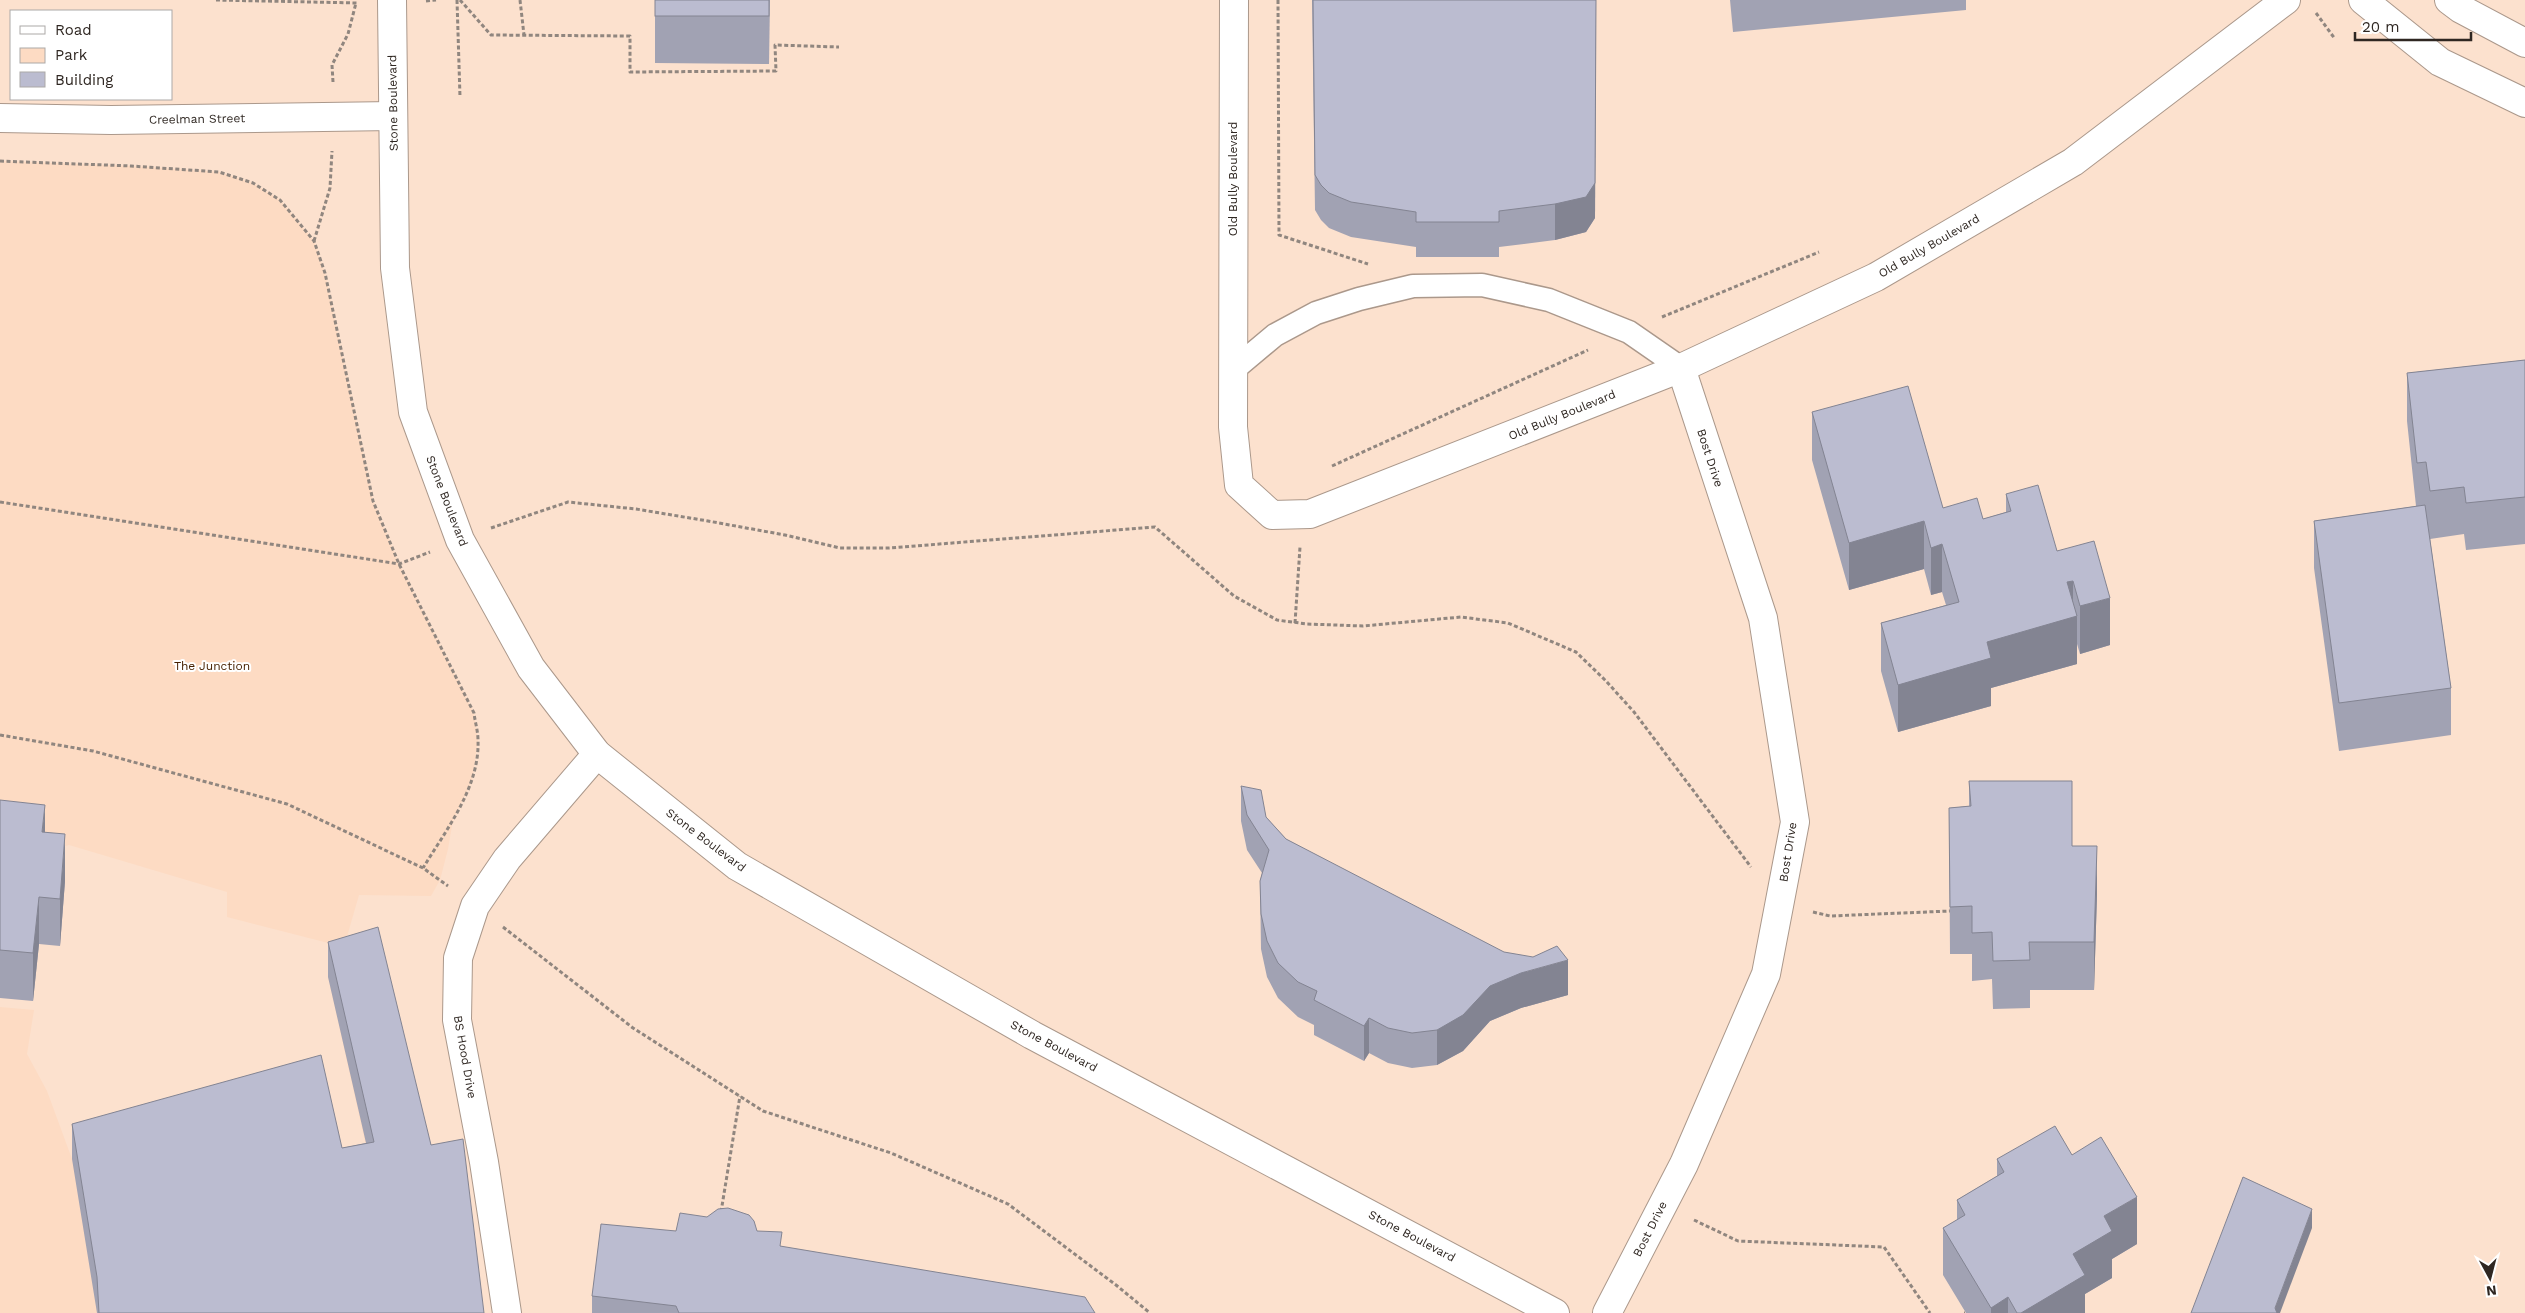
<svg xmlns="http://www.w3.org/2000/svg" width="2525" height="1313" font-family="'Work Sans',sans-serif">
<rect width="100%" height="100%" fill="#fdf0e8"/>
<path fill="#fce1ce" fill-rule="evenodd" d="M0,0h2525v1313h-2525zM11,11h160v88h-160z"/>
<g fill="#fddbc3">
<polygon points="0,161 131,166 219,172 253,183 280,200 314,241 325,273 373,501 399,564 474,713 478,740 472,781 453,820 448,849 440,880 431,896 359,895 344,947 227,917 227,892 69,845 45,852 0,848"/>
<polygon points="378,962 480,1313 0,1313 0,1007 34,1010 27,1054 47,1091 72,1159 338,1162 373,1177 328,977"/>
</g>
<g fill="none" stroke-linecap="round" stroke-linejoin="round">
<defs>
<polyline id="lane" points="1232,371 1275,335 1316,313 1359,299 1413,286 1482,285 1549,300 1629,332 1681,368"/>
<g id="street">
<polyline points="1234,0 1233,427 1239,485 1272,515 1310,514 1681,368 1876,277 2073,162 2286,0"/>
<polyline points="0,118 111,120 393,116"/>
<polyline points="1607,1313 1684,1164 1766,974 1795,822 1763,618 1681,368"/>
</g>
<g id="secondary">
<polyline points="392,0 395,268 413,412 460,540 531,668 597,754 737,866 1032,1035 1555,1313"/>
<polyline points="2363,0 2440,62 2525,103"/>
<polyline points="2449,0 2461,9 2525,43"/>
<polyline points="507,1313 484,1162 457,1020 458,958 475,906 507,859 597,754"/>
</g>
</defs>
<use href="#lane" stroke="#ab988b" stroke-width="25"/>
<use href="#street" stroke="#ab988b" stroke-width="30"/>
<use href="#secondary" stroke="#ab988b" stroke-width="30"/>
<g stroke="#90867f" stroke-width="3" stroke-dasharray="4 2.5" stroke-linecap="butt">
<polyline points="216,0 358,3"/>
<polyline points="457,0 460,97"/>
<polyline points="460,0 491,35 630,36 630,72 776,71 775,45 839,47"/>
<polyline points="520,0 524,35"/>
<polyline points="1278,0 1279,235 1368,264"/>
<polyline points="426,1 436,0"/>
<polyline points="2316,13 2335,39"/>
<polyline points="333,82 332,65 348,34 356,3"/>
<path d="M0,161l131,5 88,6 34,11 27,17 34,41 11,32 48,228 26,63 75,149c1,9 4,18 4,27 2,47 -32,90 -55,128"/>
<polyline points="314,241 330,188 332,151"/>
<polyline points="1662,317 1819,252"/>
<polyline points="1332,466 1588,350"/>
<polyline points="0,502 399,564 430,552"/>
<polyline points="491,528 568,502 636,509 708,521 785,535 840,548 889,548 1155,527 1234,596 1277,620 1307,624 1363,626 1461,617 1508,623 1576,652 1606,681 1634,712 1751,867"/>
<polyline points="1295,623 1300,547"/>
<polyline points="0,735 93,751 287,804 423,868 448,886"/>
<polyline points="1813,912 1830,916 1950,911"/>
<polyline points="503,927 633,1028 763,1111 891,1153 1008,1204 1116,1285 1150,1313"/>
<polyline points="721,1212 740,1096"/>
<polyline points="1694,1220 1738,1241 1884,1247 1930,1313"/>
<polyline points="1964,1313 1965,1313"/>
</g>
<use href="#lane" stroke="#fff" stroke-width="22"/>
<use href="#street" stroke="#fff" stroke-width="28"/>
<use href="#secondary" stroke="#fff" stroke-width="28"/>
</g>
<g fill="#a1a2b3">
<polygon points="655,0 770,0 769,64 655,63"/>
<polygon points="1312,0 1596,0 1595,218 1586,232 1555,240 1499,247 1499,257 1416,257 1416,247 1351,237 1329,228 1321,220 1315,210"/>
<polygon points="1730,0 1966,0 1966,10 1733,32"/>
<polygon points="2525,360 2525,544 2466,550 2464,534 2430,539 2426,510 2451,688 2451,735 2339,751 2314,568 2314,521 2416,506 2407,421 2407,373"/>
<polygon points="1812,412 1943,508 1983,519 2006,512 2006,494 2057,551 2110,645 2080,654 2077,644 2077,664 1991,688 1991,706 1898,732 1881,671 1881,623 1946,605 1942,592 1931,595 1924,569 1849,590 1812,460"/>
<polygon points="1969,781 2072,846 2097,894 2094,990 2030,990 2030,1008 1993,1009 1992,979 1972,981 1972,954 1950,954 1949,808 1969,806"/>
<polygon points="1241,786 1266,817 1286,839 1568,995 1521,1008 1490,1021 1463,1051 1437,1065 1412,1068 1388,1063 1369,1053 1364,1061 1314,1035 1314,1025 1298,1017 1278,998 1267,977 1261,949 1260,881 1262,873 1247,850 1241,821"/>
<polygon points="0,800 45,832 65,881 60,946 39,944 33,1001 0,998"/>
<polygon points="328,942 431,1145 484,1313 97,1313 72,1159 72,1124 342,1148 366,1143 328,977"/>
<polygon points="2072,1155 2137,1244 2112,1259 2112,1278 2085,1294 2085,1313 1966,1313 1943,1275 1943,1228 1957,1220 1957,1200 1997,1176 1997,1159"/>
<polygon points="707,1217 757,1231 782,1247 1095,1313 592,1313 592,1296 676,1231"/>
</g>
<g fill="#838492">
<polygon points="1596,0 1595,218 1586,232 1555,240 1555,204"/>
<polygon points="1924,521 1924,569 1849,590 1849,543"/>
<polygon points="1942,544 1942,592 1931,595 1931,548"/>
<polygon points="2073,581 2073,617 2077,616 2077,664 1991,688 1991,706 1898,732 1898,685 1987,642 2067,582"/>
<polygon points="2110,598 2110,645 2080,654 2080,606"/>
<polygon points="45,805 45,852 42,832"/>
<polygon points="65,834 65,881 60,946 60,899"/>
<polygon points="2097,846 2097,894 2094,990 2094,942"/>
<polygon points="39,897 39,944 33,1001 33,953"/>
<polygon points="1568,960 1568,995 1521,1008 1490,1021 1463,1051 1437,1065 1437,1030 1490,986 1521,973"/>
<polygon points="1369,1018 1369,1053 1364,1061 1364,1026"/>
<polygon points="2137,1197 2137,1244 2112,1259 2112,1278 2085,1294 2085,1313 2021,1313 2073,1254 2104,1216"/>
<polygon points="2312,1209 2312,1228 2280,1313 2275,1313 2275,1308"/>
<polygon points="2008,1297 2008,1313 1991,1313 1991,1308"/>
</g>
<g fill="#bbbcd0" stroke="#838492">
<rect x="655" y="0" width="114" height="16"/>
<polygon points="1313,0 1596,0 1595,183 1586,197 1555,204 1499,211 1499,222 1416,222 1416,212 1351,202 1329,193 1321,185 1315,175"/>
<polygon points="2525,360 2525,497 2466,503 2464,487 2430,491 2426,462 2417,463 2407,373"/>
<polygon points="1908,386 1943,508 1977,498 1983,519 2011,511 2006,494 2038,485 2057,551 2094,541 2110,598 2080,606 2073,581 2067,582 2077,616 1987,642 1991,658 1898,685 1881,623 1959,602 1942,544 1931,548 1924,521 1849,543 1812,412"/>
<polygon points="2425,505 2451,688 2339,703 2314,521"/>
<polygon points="1969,781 2072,781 2072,846 2097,846 2094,942 2029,942 2030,960 1993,961 1992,932 1972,933 1972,906 1950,907 1949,808 1971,806"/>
<polygon points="1241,786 1261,790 1266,817 1286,839 1504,952 1533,957 1557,946 1568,960 1521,973 1490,986 1463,1015 1437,1030 1412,1033 1388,1028 1369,1018 1364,1026 1314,1000 1317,991 1298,982 1278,963 1267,941 1261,914 1260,881 1269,850 1247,815"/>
<polygon points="0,800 45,805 42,832 65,834 60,899 39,897 33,953 0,950"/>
<polygon points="378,927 431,1145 463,1139 484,1313 99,1313 97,1277 72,1124 321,1055 342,1148 374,1142 328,942"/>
<polygon points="2055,1126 2072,1155 2101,1137 2137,1197 2104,1216 2112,1231 2073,1254 2085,1275 2021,1313 2017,1313 2008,1297 1991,1308 1943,1228 1965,1215 1957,1200 2004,1172 1997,1159"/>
<polygon points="2243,1177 2312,1209 2275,1308 2277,1313 2191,1313"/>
<polygon points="728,1208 749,1215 754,1221 757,1231 782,1232 780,1246 1085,1297 1095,1313 679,1313 676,1306 592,1296 601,1224 676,1231 680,1213 707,1217 718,1209"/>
</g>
<g text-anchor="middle" stroke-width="4" stroke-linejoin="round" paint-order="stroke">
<g font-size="12" fill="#2f2722" stroke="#fff">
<text transform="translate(393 103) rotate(-91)" y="4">Stone Boulevard</text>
<text transform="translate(197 119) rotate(-1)" y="4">Creelman Street</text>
<text transform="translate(1233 179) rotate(-90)" y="4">Old Bully Boulevard</text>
<text transform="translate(1929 246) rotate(-30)" y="4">Old Bully Boulevard</text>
<text transform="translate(1562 415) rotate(-22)" y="4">Old Bully Boulevard</text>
<text transform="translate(1710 458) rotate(72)" y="4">Bost Drive</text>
<text transform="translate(447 501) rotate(69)" y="4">Stone Boulevard</text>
<text transform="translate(706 840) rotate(37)" y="4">Stone Boulevard</text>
<text transform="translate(1788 852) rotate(-81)" y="4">Bost Drive</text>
<text transform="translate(1054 1046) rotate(28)" y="4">Stone Boulevard</text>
<text transform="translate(465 1057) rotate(80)" y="4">BS Hood Drive</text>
<text transform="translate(1650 1229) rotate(-63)" y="4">Bost Drive</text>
<text transform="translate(1412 1236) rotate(28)" y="4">Stone Boulevard</text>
</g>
<g font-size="12" fill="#462000" stroke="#fff">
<text x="212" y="670">The Junction</text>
</g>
</g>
<rect x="10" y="10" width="162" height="90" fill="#ffffff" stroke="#aca9a7"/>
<rect x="20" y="26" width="25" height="8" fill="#ffffff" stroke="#aca9a7"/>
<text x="55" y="35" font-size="15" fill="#2f2722">Road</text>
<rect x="20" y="48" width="25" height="15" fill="#fddbc3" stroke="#aca9a7"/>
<text x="55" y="60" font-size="15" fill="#2f2722">Park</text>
<rect x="20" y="72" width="25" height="15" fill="#bbbcd0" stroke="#aca9a7"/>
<text x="55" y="85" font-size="15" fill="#2f2722">Building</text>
<g transform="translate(2490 1278) rotate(173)" stroke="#ffffff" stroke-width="4" paint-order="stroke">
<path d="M0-4L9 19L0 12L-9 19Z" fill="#2f2722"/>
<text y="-8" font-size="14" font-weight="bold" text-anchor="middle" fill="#2f2722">N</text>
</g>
<path d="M2355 32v8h116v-8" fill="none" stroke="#2f2722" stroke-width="2.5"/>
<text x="2362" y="32" font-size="15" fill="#2f2722" stroke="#ffffff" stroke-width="4" paint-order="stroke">20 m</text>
</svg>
